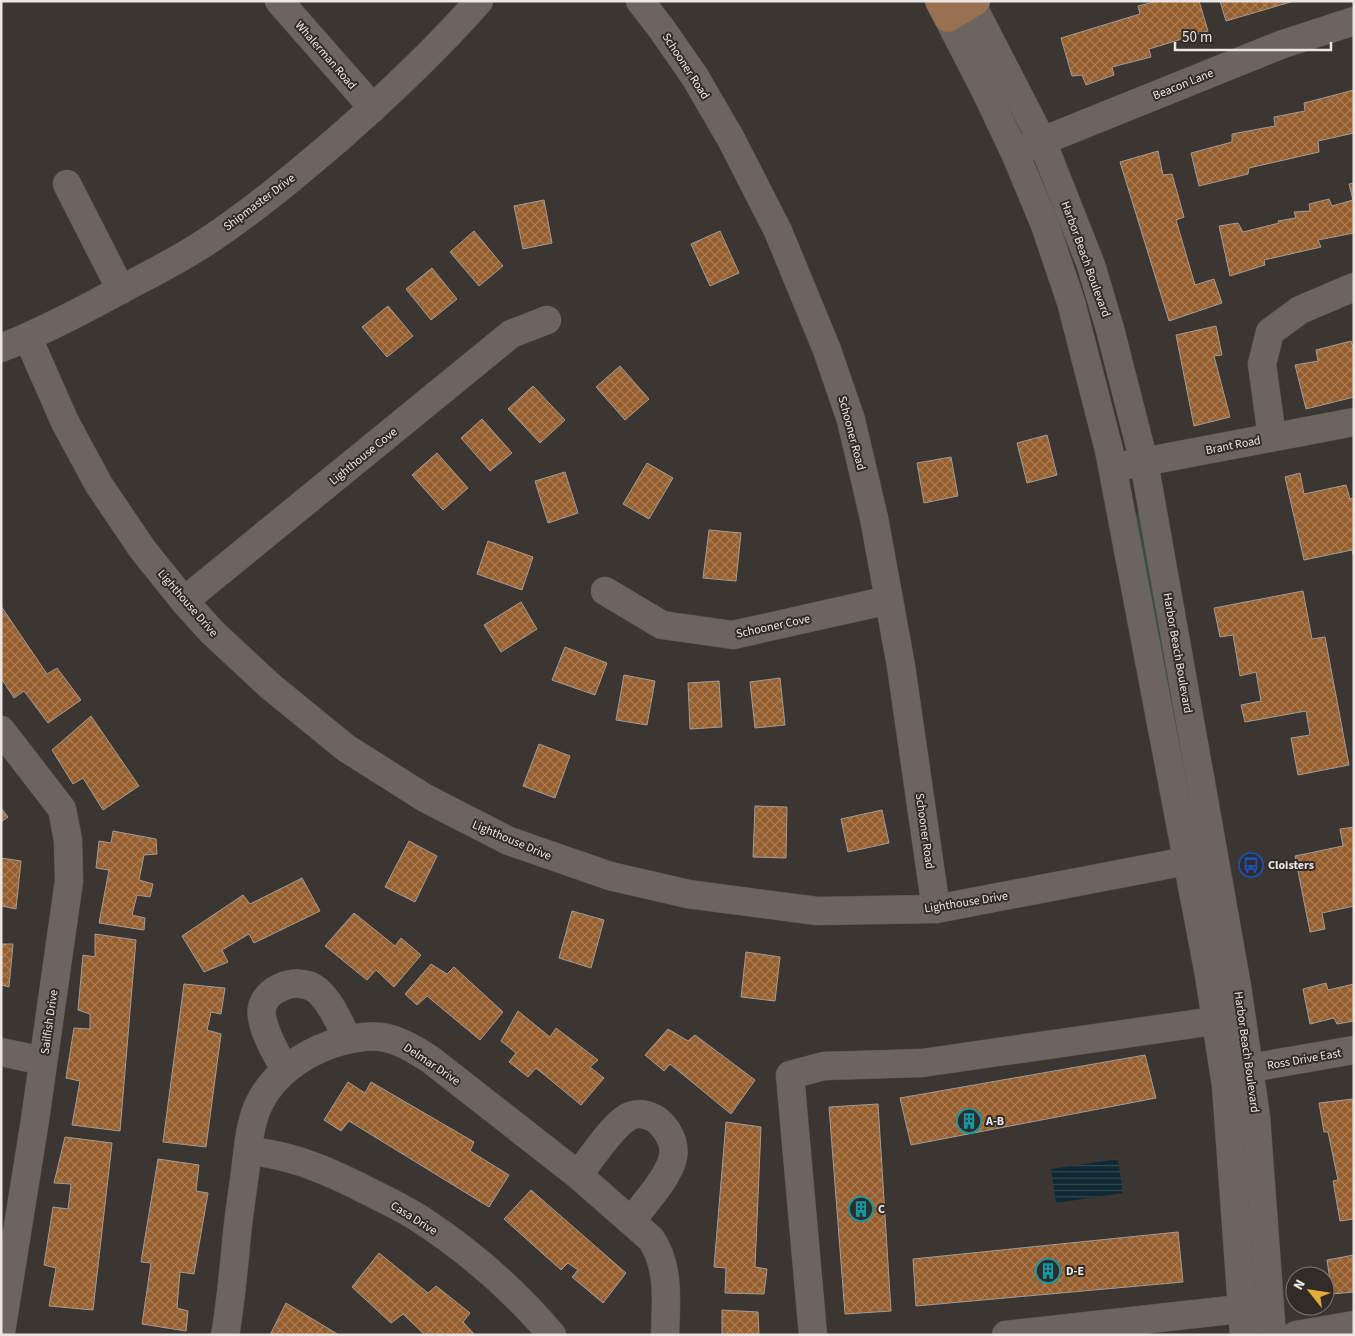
<svg xmlns="http://www.w3.org/2000/svg" width="1355" height="1336" font-family="'Source Sans 3',sans-serif">
<defs>
<pattern id="water-rules" width="6" height="5" patternUnits="userSpaceOnUse" patternTransform="scale(1.25)"><rect width="6" height="5" fill="#0f2934"/><path d="M0 2.5h6" fill="none" stroke="#324851"/></pattern>
<pattern id="building-cross-hatch" width="8" height="8" patternUnits="userSpaceOnUse" patternTransform="scale(1.25)"><rect width="8" height="8" fill="#955e2c"/><path d="M0 0l8 8M0 8l8-8" fill="none" stroke="#a97d55"/></pattern>
</defs>
<rect width="100%" height="100%" fill="#3c3632"/>
<polygon fill="#2c553b" points="1137,513 1141,515 1195,812 1192,813 1133,514"/>
<polygon fill="url(#water-rules)" points="1118,1159 1123,1193 1056,1203 1051,1169"/>
<g fill="url(#building-cross-hatch)" stroke="#a19b96">
<polygon points="1158,1 1199,1 1208,31 1149,49 1151,57 1112,67 1114,75 1086,85 1082,75 1072,76 1061,38 1140,14 1138,6"/>
<polygon points="1220,1 1294,1 1226,21"/>
<polygon points="1354,90 1354,133 1318,141 1319,152 1249,168 1248,174 1199,186 1191,153 1232,142 1232,134 1275,126 1274,117 1305,111 1304,103"/>
<polygon points="1158,151 1163,175 1172,174 1184,217 1176,220 1195,285 1214,279 1222,303 1169,321 1120,162"/>
<polygon points="1354,183 1354,233 1318,240 1321,247 1264,260 1265,265 1230,276 1219,226 1238,223 1243,232 1279,223 1278,221 1296,218 1294,212 1310,211 1309,204 1329,199 1332,206 1353,200 1349,184"/>
<polygon points="544,200 552,243 523,249 514,206"/>
<polygon points="474,231 503,266 479,286 450,252"/>
<polygon points="720,231 739,273 710,286 691,244"/>
<polygon points="432,268 457,299 431,320 406,289"/>
<polygon points="388,306 413,336 387,357 362,327"/>
<polygon points="1216,326 1222,355 1214,356 1230,417 1194,426 1176,335"/>
<polygon points="1351,341 1354,350 1354,397 1306,409 1295,365 1318,361 1316,350"/>
<polygon points="620,366 649,399 625,420 596,387"/>
<polygon points="533,386 565,420 540,443 508,409"/>
<polygon points="482,419 512,453 490,471 461,438"/>
<polygon points="1047,435 1057,475 1027,483 1017,443"/>
<polygon points="437,453 468,488 443,510 412,475"/>
<polygon points="951,457 958,496 924,503 917,463"/>
<polygon points="647,463 673,478 649,519 623,504"/>
<polygon points="565,472 578,513 548,523 535,481"/>
<polygon points="1300,473 1304,494 1346,485 1350,499 1354,498 1354,558 1352,550 1304,560 1285,477"/>
<polygon points="709,530 741,533 736,581 703,578"/>
<polygon points="488,541 533,557 522,590 477,574"/>
<polygon points="1303,591 1312,639 1325,637 1349,765 1298,775 1291,738 1310,735 1306,711 1245,722 1241,705 1261,701 1256,672 1240,676 1233,635 1220,637 1214,608"/>
<polygon points="521,602 537,629 501,652 484,625"/>
<polygon points="1,606 47,674 57,668 81,700 48,723 24,691 14,698 1,678"/>
<polygon points="565,647 607,663 595,695 552,680"/>
<polygon points="624,675 655,681 647,725 616,720"/>
<polygon points="780,678 785,725 755,728 750,682"/>
<polygon points="719,681 722,727 690,729 688,683"/>
<polygon points="91,716 139,786 103,810 83,778 73,784 52,750"/>
<polygon points="539,744 570,756 555,798 523,786"/>
<polygon points="755,806 787,807 786,858 753,857"/>
<polygon points="1,808 8,817 1,822"/>
<polygon points="882,810 889,843 848,852 841,819"/>
<polygon points="1354,827 1354,906 1322,913 1325,929 1310,932 1295,856 1343,846 1340,829"/>
<polygon points="113,831 156,839 157,854 144,855 139,880 153,884 150,897 137,895 132,915 145,918 144,930 99,923 109,870 96,868 99,841 111,843"/>
<polygon points="409,841 437,856 415,902 385,887"/>
<polygon points="1,858 21,861 16,909 2,906 1,907"/>
<polygon points="302,878 320,911 254,943 249,934 222,950 228,962 204,972 182,936 243,895 250,904"/>
<polygon points="572,911 604,920 591,968 559,958"/>
<polygon points="354,913 395,946 401,938 421,955 394,987 376,970 367,980 325,946"/>
<polygon points="95,934 136,940 120,1131 72,1125 80,1081 66,1078 74,1028 90,1029 90,1014 78,1010 83,955 95,957"/>
<polygon points="1,944 13,944 9,987 1,985"/>
<polygon points="746,952 780,957 775,1001 741,997"/>
<polygon points="431,964 447,974 454,967 503,1012 480,1040 427,996 417,1005 405,994"/>
<polygon points="1326,983 1328,990 1354,984 1354,1021 1337,1024 1334,1018 1310,1024 1303,989"/>
<polygon points="184,984 225,988 221,1014 211,1012 207,1030 221,1034 206,1147 163,1142"/>
<polygon points="518,1011 550,1037 556,1028 598,1060 590,1067 604,1078 581,1105 536,1068 528,1077 509,1062 516,1053 501,1041"/>
<polygon points="668,1029 688,1041 695,1035 755,1080 731,1114 670,1064 664,1071 645,1055"/>
<polygon points="1145,1055 1156,1098 911,1145 900,1098"/>
<polygon points="348,1082 365,1093 371,1082 474,1142 470,1151 509,1175 489,1207 349,1121 341,1131 324,1120"/>
<polygon points="1353,1099 1354,1219 1340,1221 1333,1181 1338,1180 1328,1132 1324,1132 1319,1103"/>
<polygon points="878,1104 891,1311 845,1314 829,1107"/>
<polygon points="726,1122 761,1127 755,1267 767,1269 764,1294 725,1293 726,1268 714,1267"/>
<polygon points="65,1137 112,1143 93,1310 49,1306 56,1268 44,1265 53,1207 68,1209 71,1184 54,1183"/>
<polygon points="158,1159 199,1165 196,1191 208,1193 194,1274 180,1272 177,1308 188,1311 186,1331 142,1324 151,1263 141,1262"/>
<polygon points="531,1190 626,1273 603,1303 572,1277 578,1270 568,1263 561,1270 504,1219"/>
<polygon points="1178,1232 1183,1282 916,1306 913,1259"/>
<polygon points="379,1253 428,1293 436,1286 470,1313 463,1322 475,1335 425,1335 403,1314 391,1323 352,1287"/>
<polygon points="1354,1255 1354,1292 1332,1294 1327,1260"/>
<polygon points="286,1303 339,1335 270,1335"/>
<polygon points="722,1310 758,1312 759,1335 722,1335"/>
</g>
<g fill="none" stroke-linecap="round" stroke-linejoin="round">
<defs>
<g id="minor">
<polyline points="279,1 373,108"/>
<polyline points="640,1 661,28 695,77 731,139 778,231 827,350 851,420 874,518 901,666 936,909"/>
<polyline points="972,5 1042,141 1091,265 1110,329 1144,462 1237,986 1256,1117 1272,1335"/>
<polyline points="948,18 986,92 1015,153 1045,225 1071,302 1109,450 1209,975 1226,1086 1244,1335"/>
<polyline points="1025,148 1283,44 1354,21"/>
<polyline points="67,184 121,290"/>
<polyline points="28,338 65,422 99,485 143,550 184,601 212,632 270,686 346,748 425,798 509,841 610,876 688,894 817,911 936,909 1213,856"/>
<path d="M1,348c41,-16 81,-37 119,-58 29,-15 59,-30 86,-48 47,-31 90,-67 132,-103 49,-43 97,-88 141,-138"/>
<polyline points="1272,437 1262,364 1270,332 1300,310 1354,287"/>
<polyline points="1127,465 1354,422"/>
<polyline points="605,591 662,625 733,635 889,600"/>
<polyline points="184,601 511,334 547,320"/>
<polyline points="1,730 62,809 68,840 69,881 35,1120 1,1332"/>
<polyline points="1,1052 43,1061"/>
<path d="M285,1070c-8,-16 -20,-34 -23,-53 -5,-27 36,-43 55,-27 14,12 22,33 31,49"/>
<polyline points="1233,1071 1354,1050"/>
<path d="M248,1151c39,3 73,17 108,34 21,11 44,21 64,34 49,32 94,71 132,116"/>
<path d="M578,1175c12,-15 34,-49 50,-58 9,-5 20,-3 29,3 10,8 19,23 16,37 -4,20 -29,47 -42,64"/>
<path d="M225,1335c5,-26 7,-53 10,-79 2,-28 6,-56 10,-83 3,-23 4,-50 15,-71 14,-28 43,-48 72,-58 43,-14 62,-9 99,16l147,115 73,64c19,28 15,63 14,96"/>
<polyline points="813,1335 790,1075 824,1066 922,1063 1235,1018"/>
<polyline points="1006,1335 1258,1307"/>
<polyline points="1296,1335 1354,1325"/>
</g>
<polyline id="major" points="939,1 948,18 976,1"/>
</defs>
<use href="#minor" stroke="#57524f" stroke-width="29"/>
<use href="#major" stroke="#57524f" stroke-width="29"/>
<use href="#minor" stroke="#6b6460" stroke-width="28"/>
<use href="#major" stroke="#997150" stroke-width="28"/>
</g>
<defs>
<symbol id="bus-ring" viewBox="-11 -11 22 22"><circle r="9.5" fill="#322c28" stroke="#1a4fb4" stroke-width="1.5"/><path d="M-5-6H5V4H4V6H2V4H-2V6H-4V4H-5ZM-3.5-4V0h7V-4ZM-3.5 1.2v1.5H-2V1.2ZM2 1.2v1.5H3.5V1.2Z" fill="#1a4fb4"/></symbol>
<symbol id="building-ring" viewBox="-11 -11 22 22"><circle r="9.5" fill="#322c28" stroke="#0f9aa8" stroke-width="1.5"/><path d="M-4-6H4V6H1V3H-1V6H-4ZM-2.5-4.3h1.7v1.8h-1.7ZM.8-4.3h1.7v1.8H.8ZM-2.5-1h1.7V.8h-1.7ZM.8-1h1.7V.8H.8Z" fill="#0f9aa8"/></symbol>
</defs>
<g fill-rule="evenodd">
<use href="#bus-ring" x="1237" y="851" width="28" height="28"/>
<use href="#building-ring" x="955" y="1107" width="28" height="28"/>
<use href="#building-ring" x="847" y="1195" width="28" height="28"/>
<use href="#building-ring" x="1034" y="1257" width="28" height="28"/>
</g>
<g text-anchor="middle" stroke-width="4" stroke-linejoin="round" paint-order="stroke">
<g font-size="12" fill="#ebe7e5" stroke="#322c28">
<text transform="translate(326 55) rotate(49)" y="4">Whalerman Road</text>
<text transform="translate(686 66) rotate(57)" y="4">Schooner Road</text>
<text transform="translate(1183 84) rotate(-22)" y="4">Beacon Lane</text>
<text transform="translate(259 202) rotate(-37)" y="4">Shipmaster Drive</text>
<text transform="translate(1086 259) rotate(70)" y="4">Harbor Beach Boulevard</text>
<text transform="translate(852 433) rotate(75)" y="4">Schooner Road</text>
<text transform="translate(1233 445) rotate(-11)" y="4">Brant Road</text>
<text transform="translate(363 456) rotate(-39)" y="4">Lighthouse Cove</text>
<text transform="translate(188 603) rotate(49)" y="4">Lighthouse Drive</text>
<text transform="translate(773 626) rotate(-12)" y="4">Schooner Cove</text>
<text transform="translate(1178 653) rotate(80)" y="4">Harbor Beach Boulevard</text>
<text transform="translate(925 831) rotate(82)" y="4">Schooner Road</text>
<text transform="translate(512 840) rotate(23)" y="4">Lighthouse Drive</text>
<text transform="translate(966 902) rotate(-9)" y="4">Lighthouse Drive</text>
<text transform="translate(49 1022) rotate(-82)" y="4">Sailfish Drive</text>
<text transform="translate(1247 1052) rotate(82)" y="4">Harbor Beach Boulevard</text>
<text transform="translate(1304 1059) rotate(-10)" y="4">Ross Drive East</text>
<text transform="translate(432 1064) rotate(34)" y="4">Delmar Drive</text>
<text transform="translate(414 1218) rotate(32)" y="4">Casa Drive</text>
</g>
<g font-size="12" font-weight="bold" fill="#ebe7e5" stroke="#322c28" text-anchor="start">
<text x="1268" y="869">Cloisters</text>
<text x="986" y="1125">A-B</text>
<text x="878" y="1213">C</text>
<text x="1066" y="1275">D-E</text>
</g>
</g>
<rect width="1355" height="1336" fill="none" stroke="#ebe7e5" stroke-width="5"/>
<g transform="translate(1310 1291) rotate(300)"><circle r="24" fill="#322c28" stroke="#7c7774"/>
<path d="M0-4L9 19L0 12L-9 19Z" fill="#e3ae35"/>
<text y="-8" font-size="14" font-weight="bold" text-anchor="middle" fill="#ebe7e5">N</text>
</g>
<path d="M1175 42v8h156v-8" fill="none" stroke="#ebe7e5" stroke-width="2.5"/>
<text x="1182" y="42" font-size="15" fill="#ebe7e5" stroke="#322c28" stroke-width="4" paint-order="stroke">50 m</text>
</svg>
